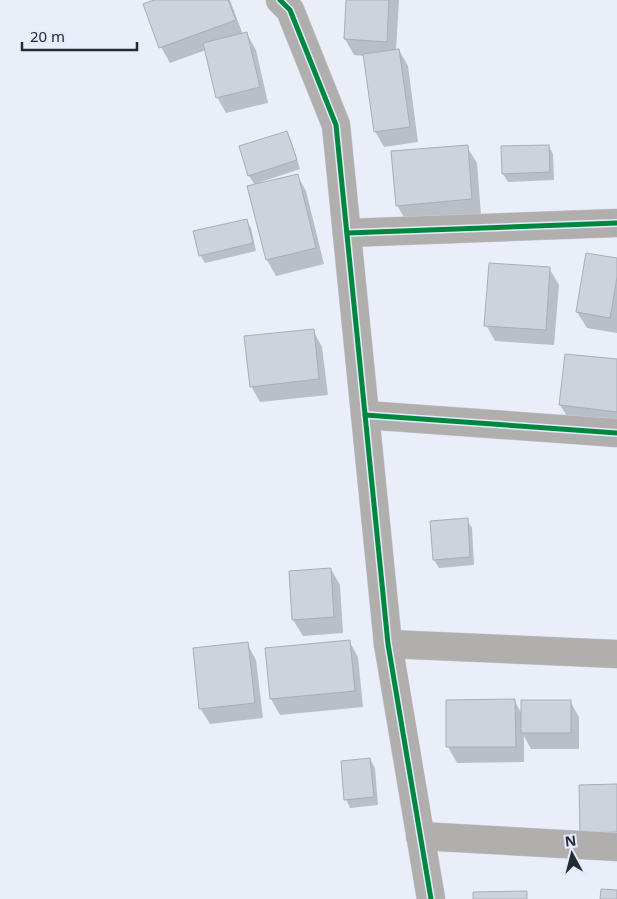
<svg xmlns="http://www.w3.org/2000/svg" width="617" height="899" font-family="'Noto Sans',sans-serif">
<rect width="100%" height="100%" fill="#e9eef9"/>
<g fill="#0003">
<polygon points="157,0 230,0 243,35 247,34 256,50 268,103 226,113 217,97 206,50 170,63 161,47"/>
<polygon points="347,0 399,0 396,50 399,50 408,66 418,142 384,147 375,131 365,56 354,55 345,39"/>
<polygon points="287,132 291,140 300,169 258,183 258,185 297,175 306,191 324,264 276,276 267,260 248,187 255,185 249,176"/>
<polygon points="549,146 553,154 554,180 508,182 503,174"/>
<polygon points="467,147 477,163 481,215 406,221 397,205"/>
<polygon points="246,220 251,228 256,251 205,263 200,255"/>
<polygon points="617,259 617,333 587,328 577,312"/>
<polygon points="549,268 559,285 554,345 495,341 486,325"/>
<polygon points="313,330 322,347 328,395 260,402 251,386"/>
<polygon points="617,361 617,426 570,421 560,405"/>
<polygon points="467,520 472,528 474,565 439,568 434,560"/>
<polygon points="331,569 340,585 343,633 303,636 293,620"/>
<polygon points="349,641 358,657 363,707 280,715 271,699 266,649"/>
<polygon points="247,643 256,660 263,718 210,724 200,708"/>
<polygon points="514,700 522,714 570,701 579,717 579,749 531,749 524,736 524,762 457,763 448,747"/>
<polygon points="370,759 375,768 378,805 350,808 346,799"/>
</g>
<g fill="#ced2db" stroke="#a9adb6">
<polygon points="154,0 228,0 236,20 159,48 143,4"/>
<polygon points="346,0 389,0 387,42 344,39"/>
<polygon points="247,32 260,87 216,98 203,43"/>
<polygon points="399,49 410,127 374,132 363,54"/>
<polygon points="287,131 297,160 248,176 239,146"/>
<polygon points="468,145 472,199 396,206 391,151"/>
<polygon points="549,145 550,172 502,174 501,146"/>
<polygon points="298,174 316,248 266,260 247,186"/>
<polygon points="247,219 253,243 199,256 193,231"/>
<polygon points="586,253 617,258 617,277 610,318 576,312"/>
<polygon points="489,263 550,267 546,330 484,326"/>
<polygon points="314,329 319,379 250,387 244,336"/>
<polygon points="565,354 617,359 617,412 559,405"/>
<polygon points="468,518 470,557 433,560 430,521"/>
<polygon points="331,568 334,617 292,620 289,571"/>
<polygon points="350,640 355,691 270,699 265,648"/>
<polygon points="248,642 255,703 199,709 193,648"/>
<polygon points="515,699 516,747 446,747 446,700"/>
<rect x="521" y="700" width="50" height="33"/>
<polygon points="370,758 374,797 344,800 341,761"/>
<polygon points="617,784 617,832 580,833 579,785"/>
<polygon points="601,889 617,890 617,899 600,899"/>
<polygon points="527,891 527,899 473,899 473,892"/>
</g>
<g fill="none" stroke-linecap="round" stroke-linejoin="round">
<defs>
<g id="street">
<polyline points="280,0 290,10 336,125 388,644 431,899"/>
<polyline points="347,233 617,223"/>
<polyline points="365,415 617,433"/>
<polyline points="388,644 617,654"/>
<polyline points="420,836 617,847"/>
</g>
</defs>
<use href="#street" stroke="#c8ccd4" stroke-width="29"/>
<use href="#street" stroke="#b0afae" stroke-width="28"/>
<defs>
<g id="cycleway">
<polyline points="280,0 290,10 336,125 388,644 431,899"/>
<polyline points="347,233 617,223"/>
<polyline points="365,415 617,433"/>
</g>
</defs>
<use href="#cycleway" stroke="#e3ebff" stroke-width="8"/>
<use href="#cycleway" stroke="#00873e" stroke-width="5"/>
</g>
<g transform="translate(572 854) rotate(353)" stroke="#e3ebff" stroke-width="4" paint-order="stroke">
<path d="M0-4L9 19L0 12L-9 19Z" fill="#262a33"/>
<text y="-8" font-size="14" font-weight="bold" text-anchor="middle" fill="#262a33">N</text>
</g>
<path d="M22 42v8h115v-8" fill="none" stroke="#262a33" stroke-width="2.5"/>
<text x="30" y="42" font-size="15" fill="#262a33" stroke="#e3ebff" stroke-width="4" paint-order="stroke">20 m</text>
</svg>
